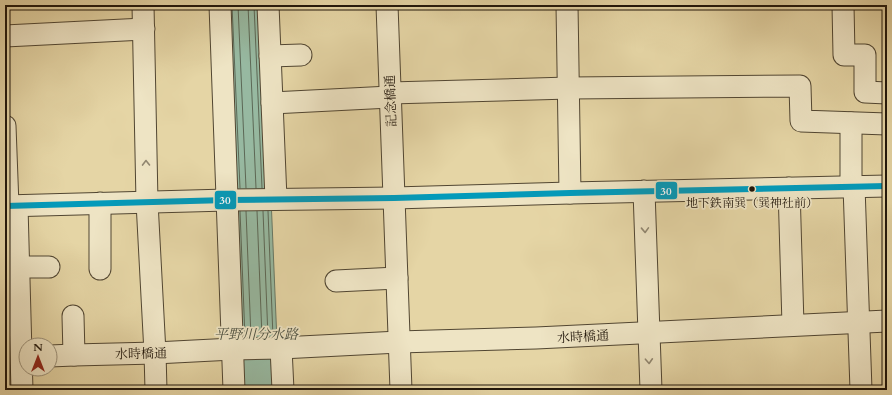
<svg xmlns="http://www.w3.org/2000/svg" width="892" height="395" font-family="Cardo,'Noto Serif JP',serif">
<rect width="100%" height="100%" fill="#e5d5a5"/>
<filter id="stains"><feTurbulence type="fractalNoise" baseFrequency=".005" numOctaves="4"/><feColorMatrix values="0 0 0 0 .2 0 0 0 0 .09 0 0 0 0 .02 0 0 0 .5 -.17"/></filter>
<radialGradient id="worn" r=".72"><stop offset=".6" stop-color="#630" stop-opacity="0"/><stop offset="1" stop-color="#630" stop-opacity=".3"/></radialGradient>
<polygon fill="#97b9a1" stroke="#677865" points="223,5 263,5 279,390 238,390"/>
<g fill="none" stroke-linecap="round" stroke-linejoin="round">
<g stroke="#5c6856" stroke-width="1">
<polyline points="232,5 240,188"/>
<polyline points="238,5 246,188"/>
<polyline points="248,5 256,188"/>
<polyline points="254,5 262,188"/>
<polyline points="240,211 245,337"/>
<polyline points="246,211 251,337"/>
<polyline points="257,211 262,337"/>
<polyline points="263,211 268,337"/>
<polyline points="268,211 273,337"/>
</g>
<defs>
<g id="minor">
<polyline points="143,5 147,202 155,353 156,390"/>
<polyline points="220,5 234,390"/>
<polyline points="268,5 276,199"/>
<polyline points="387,5 401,390"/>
<polyline points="567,5 570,193"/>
<polyline points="843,5 844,55 865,55 865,92 887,93"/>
<polyline points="5,36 144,29"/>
<polyline points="270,56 301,55"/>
<polyline points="390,93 569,88 800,86 801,121 887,124"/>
<polyline points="272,103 390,97"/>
<polyline points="851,123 851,186"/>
<polyline points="5,126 8,206"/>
<polyline points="854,186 861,390"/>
<polyline points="789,188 793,325"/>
<polyline points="644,191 651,390"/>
<polyline points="100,203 100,269"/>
<polyline points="5,206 227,200 394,198 570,193 887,186"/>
<polyline points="17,206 22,390"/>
<polyline points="19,267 49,267"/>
<polyline points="336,281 397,278"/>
<polyline points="73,316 74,355"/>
<polyline points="281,348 283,390"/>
<polyline points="50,356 74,355 155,353 233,349 281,348 399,342 536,338 887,321"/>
</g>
</defs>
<use href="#minor" stroke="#514632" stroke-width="23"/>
<use href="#minor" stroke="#eee4c4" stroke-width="21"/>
<defs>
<polyline id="bus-1" points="5,206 227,200 394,198 570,193 887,186"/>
</defs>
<use href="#bus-1" stroke="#eee4c4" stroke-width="9"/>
<use href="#bus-1" stroke="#039aba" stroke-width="6"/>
</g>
<defs><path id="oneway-chevron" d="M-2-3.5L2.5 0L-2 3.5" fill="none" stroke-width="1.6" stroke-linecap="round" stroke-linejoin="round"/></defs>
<g stroke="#918771">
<use href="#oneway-chevron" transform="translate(146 163) rotate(-91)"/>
<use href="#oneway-chevron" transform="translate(645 230) rotate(88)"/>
<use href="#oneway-chevron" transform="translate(649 361) rotate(87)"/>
</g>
<circle fill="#20160b" stroke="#eee4c4" stroke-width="1.5" cx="752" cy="189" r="3.5"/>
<g text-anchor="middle" stroke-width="3.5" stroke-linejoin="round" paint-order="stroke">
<g font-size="12" fill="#20160b" stroke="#eee4c4">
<text x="752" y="207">地下鉄南巽（巽神社前）</text>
</g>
<g font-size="13" fill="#20160b" stroke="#eee4c4">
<text transform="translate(390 101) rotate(-92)" y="5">記念橋通</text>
<text transform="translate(583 336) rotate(-3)" y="5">水時橋通</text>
<text transform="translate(141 353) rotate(-1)" y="5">水時橋通</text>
</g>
<g font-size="14" font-style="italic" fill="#4a4f40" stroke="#eee4c4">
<text x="256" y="339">平野川分水路</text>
</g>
</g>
<g stroke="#eee4c4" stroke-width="1.5">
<rect x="655" y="181" width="23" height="19" rx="4" fill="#039aba"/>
<rect x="214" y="190" width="23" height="20" rx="4" fill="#039aba"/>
</g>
<g font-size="11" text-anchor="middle" font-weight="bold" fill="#fff">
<text x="666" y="195">30</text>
<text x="225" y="204">30</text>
</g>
<rect width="892" height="395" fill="none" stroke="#e5d5a5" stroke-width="20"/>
<rect x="6" y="6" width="880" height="383" fill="none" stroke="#20160b" stroke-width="2"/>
<rect x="10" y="10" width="872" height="375" fill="none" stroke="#20160b"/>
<g transform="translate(38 357)"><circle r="19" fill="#eee4c4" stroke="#9c927a"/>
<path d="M0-3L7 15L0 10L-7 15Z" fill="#8f2418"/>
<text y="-6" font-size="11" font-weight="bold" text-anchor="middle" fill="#20160b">N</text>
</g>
<rect width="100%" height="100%" filter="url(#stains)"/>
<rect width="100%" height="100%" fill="url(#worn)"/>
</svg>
